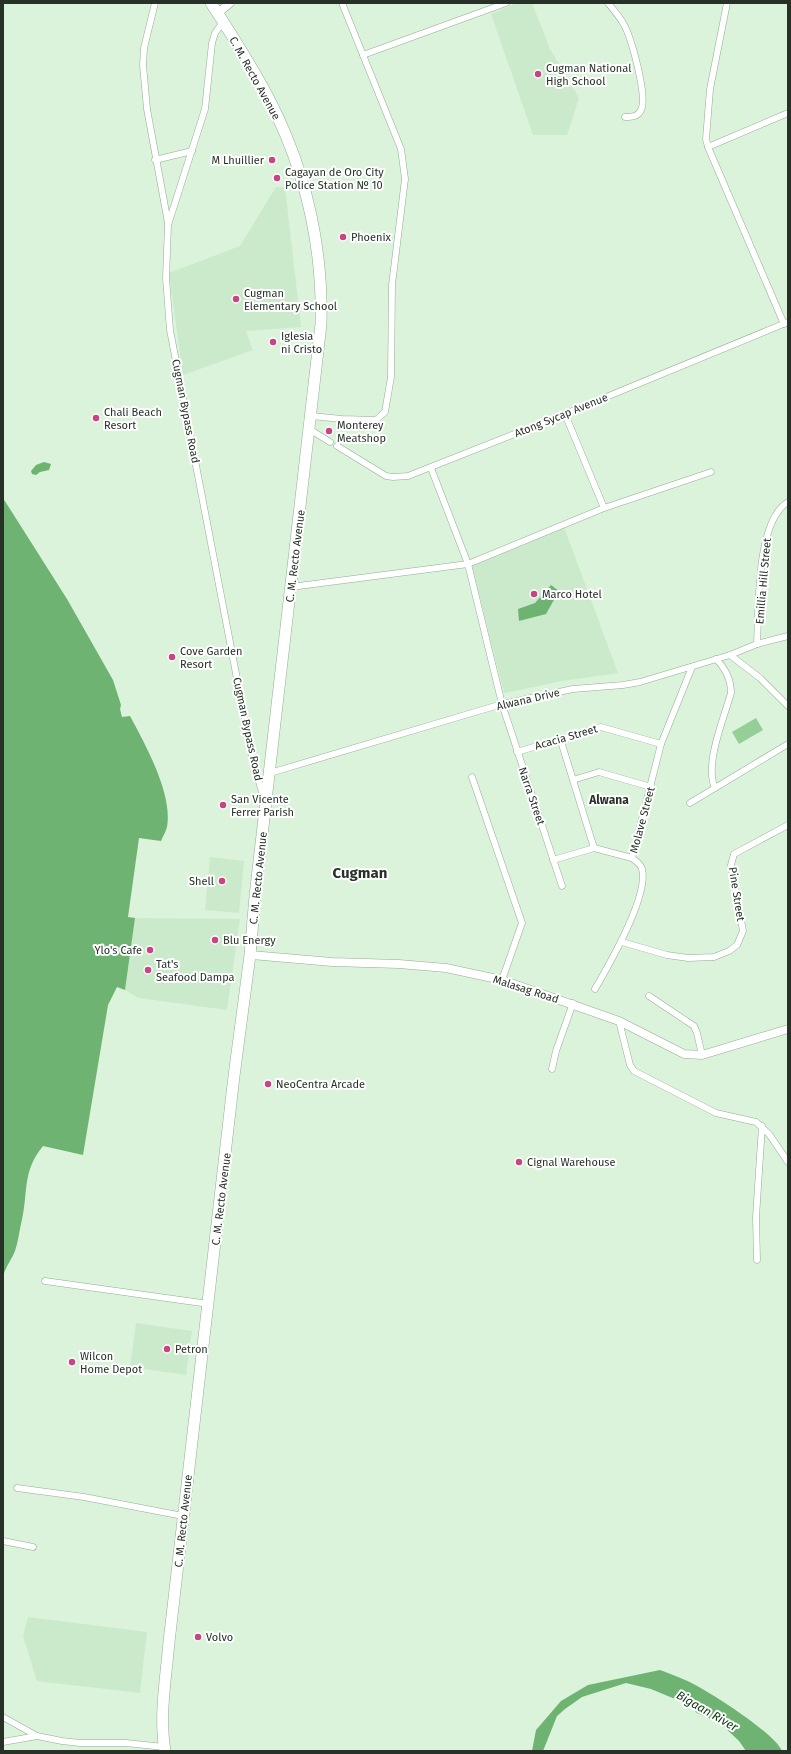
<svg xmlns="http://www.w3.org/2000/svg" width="791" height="1754" font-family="'Fira Sans',sans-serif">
<rect width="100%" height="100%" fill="#daf3da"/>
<g fill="#cbeacb">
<polygon points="517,3 532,3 550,49 579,98 567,135 533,135 491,14"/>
<polygon points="276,187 285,187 301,327 246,331 253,350 183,375 169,273 240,246"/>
<polygon points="564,527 618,673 562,681 504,693 472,566"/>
<polygon points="210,857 244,861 239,913 205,910"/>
<polygon points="135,918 240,919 227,1010 139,998 125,990"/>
<polygon points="136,1323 192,1331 186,1375 130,1367"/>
<polygon points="28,1617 147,1632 140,1693 37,1681 23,1636"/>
</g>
<polygon fill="#95ce97" points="756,718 763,730 739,744 732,732"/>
<g fill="#6eb372">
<polygon points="44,462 51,464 49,470 40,472 36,475 32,474 31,471 36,465"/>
<path d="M3,498l64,101 46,81 8,25 -1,4 2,8 8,-1c15,28 43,78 37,111 -1,4 -4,9 -6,14l-22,-3 -11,79 7,1 -10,72 -8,-3 -9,18 -25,150 -40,-9c-22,27 -14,47 -22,78 -2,9 -3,18 -6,27 -3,8 -9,15 -12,25z"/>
<polygon points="551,585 559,591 546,614 519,621 518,609 535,603"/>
<path d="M660,1670c13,5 27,10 39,17 18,10 76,47 83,64h-36l-7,-10 -19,-18 -23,-10 -10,-9 -36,-15 -25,-6 -44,14 -17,12 -8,7 -14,35h-11l4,-21 25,-29 27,-16z"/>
</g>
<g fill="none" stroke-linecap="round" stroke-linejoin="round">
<defs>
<g id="street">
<polyline points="155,3 144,48 143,65 147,109 168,223"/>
<path d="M608,3c5,6 11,13 15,20 8,13 25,74 18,87 -3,7 -10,7 -16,7"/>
<polyline points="727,3 710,89 706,139 708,147 784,324"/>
<polyline points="223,22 215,33 212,43 205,109 168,225 166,278 170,330 253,762 264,798"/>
<polyline points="363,55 506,3"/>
<polyline points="708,147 788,113"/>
<polyline points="155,160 192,151"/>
<polyline points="565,414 604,508"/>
<polyline points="311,416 342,419 376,420 385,412 391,377 392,285 405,179 401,149 342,3"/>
<polyline points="309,429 330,442"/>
<polyline points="337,446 386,476 393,477 408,476 565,414 788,322"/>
<polyline points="431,468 468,564 502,704 562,886"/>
<polyline points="291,587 468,564 604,508 711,472"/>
<path d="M757,644c2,-36 -1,-123 31,-142"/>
<polyline points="730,655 760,678 788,706"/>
<polyline points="560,738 594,848"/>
<polyline points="517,752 601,727 661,744"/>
<polyline points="270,773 502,704 573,689 623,685 640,682 730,655 757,644 788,636"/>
<polyline points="472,777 522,923 502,980"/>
<polyline points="573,780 599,772 651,787"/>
<path d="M715,788c-11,-23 9,-70 16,-95 0,-14 -5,-24 -15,-34"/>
<polyline points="690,803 788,744"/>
<polyline points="553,860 594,848 632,858"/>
<polyline points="622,942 667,955 688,958 714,957 729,951 737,945 743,931 731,865 734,854 788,825"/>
<path d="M595,989c14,-24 54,-94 47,-120 -1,-5 -5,-7 -10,-11l29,-114 31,-77"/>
<polyline points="649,996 694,1026 697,1033 702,1055"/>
<polyline points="619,1021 630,1065 634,1071 716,1113 756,1122 769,1134 788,1162"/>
<polyline points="552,1069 556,1051 573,1003"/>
<polyline points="757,1260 756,1217 762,1126"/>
<polyline points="45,1281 209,1304"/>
<polyline points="17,1488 84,1497 183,1516"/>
<polyline points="3,1541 33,1547"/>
<polyline points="3,1717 37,1736 62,1741 80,1743 126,1743 164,1747"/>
<polyline points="3,1742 37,1736"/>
</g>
<g id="secondary">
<polyline points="218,13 230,3"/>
<polyline points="250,955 332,962 399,964 446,968 502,980 619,1021 684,1054 702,1055 788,1029"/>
</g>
<path id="highway" d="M165,1751c-6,-36 1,-73 4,-109l65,-566 16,-121 5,-59 66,-572c2,-78 -16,-155 -52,-225 -17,-33 -38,-65 -58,-96"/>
</defs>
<use href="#street" stroke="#94ac95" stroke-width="7"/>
<use href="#secondary" stroke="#94ac95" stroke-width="9"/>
<use href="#highway" stroke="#94ac95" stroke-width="12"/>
<use href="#street" stroke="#fff" stroke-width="6"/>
<use href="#secondary" stroke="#fff" stroke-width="8"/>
<use href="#highway" stroke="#fff" stroke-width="11"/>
</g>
<g fill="#cb4482" stroke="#fff" stroke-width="1.5">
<circle cx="538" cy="74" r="4"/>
<circle cx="272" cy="160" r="4"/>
<circle cx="277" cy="178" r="4"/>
<circle cx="343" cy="237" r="4"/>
<circle cx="236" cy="299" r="4"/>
<circle cx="273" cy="342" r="4"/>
<circle cx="96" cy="418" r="4"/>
<circle cx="329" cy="431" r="4"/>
<circle cx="534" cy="594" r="4"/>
<circle cx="172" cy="657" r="4"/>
<circle cx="223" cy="805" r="4"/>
<circle cx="222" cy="881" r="4"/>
<circle cx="215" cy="940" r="4"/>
<circle cx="150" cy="950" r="4"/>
<circle cx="148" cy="970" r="4"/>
<circle cx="268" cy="1084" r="4"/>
<circle cx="519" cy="1162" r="4"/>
<circle cx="167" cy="1349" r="4"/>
<circle cx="72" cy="1362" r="4"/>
<circle cx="198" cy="1637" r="4"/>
</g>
<g text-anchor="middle" stroke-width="4" stroke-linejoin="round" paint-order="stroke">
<g font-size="11" fill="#273128" stroke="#fff" text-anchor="start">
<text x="546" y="72">Cugman National<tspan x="546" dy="13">High School</tspan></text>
<text x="264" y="164" text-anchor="end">M Lhuillier</text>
<text x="285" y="176">Cagayan de Oro City<tspan x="285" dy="13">Police Station № 10</tspan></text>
<text x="351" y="241">Phoenix</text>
<text x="244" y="297">Cugman<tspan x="244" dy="13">Elementary School</tspan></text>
<text x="281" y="340">Iglesia<tspan x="281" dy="13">ni Cristo</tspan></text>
<text x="104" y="416">Chali Beach<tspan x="104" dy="13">Resort</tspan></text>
<text x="337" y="429">Monterey<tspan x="337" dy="13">Meatshop</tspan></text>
<text x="542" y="598">Marco Hotel</text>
<text x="180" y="655">Cove Garden<tspan x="180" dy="13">Resort</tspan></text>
<text x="231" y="803">San Vicente<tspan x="231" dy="13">Ferrer Parish</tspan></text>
<text x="214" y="885" text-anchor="end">Shell</text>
<text x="223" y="944">Blu Energy</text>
<text x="142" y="954" text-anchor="end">Ylo's Cafe</text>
<text x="156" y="968">Tat's<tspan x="156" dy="13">Seafood Dampa</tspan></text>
<text x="276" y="1088">NeoCentra Arcade</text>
<text x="527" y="1166">Cignal Warehouse</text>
<text x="175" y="1353">Petron</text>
<text x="80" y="1360">Wilcon<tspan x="80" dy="13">Home Depot</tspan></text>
<text x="206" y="1641">Volvo</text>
</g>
<g font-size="11" fill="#273128" stroke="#fff">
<text transform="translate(255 78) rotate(61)" y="4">C. M. Recto Avenue</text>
<text transform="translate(186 411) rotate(79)" y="4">Cugman Bypass Road</text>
<text transform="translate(561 415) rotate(-22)" y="4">Atong Sycap Avenue</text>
<text transform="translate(295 556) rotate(-83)" y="4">C. M. Recto Avenue</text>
<text transform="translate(763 581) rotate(-85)" y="4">Emillia Hill Street</text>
<text transform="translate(528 699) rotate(-13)" y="4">Alwana Drive</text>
<text transform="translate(248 729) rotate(78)" y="4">Cugman Bypass Road</text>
<text transform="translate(566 737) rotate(-16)" y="4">Acacia Street</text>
<text transform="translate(532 796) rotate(71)" y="4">Narra Street</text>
<text transform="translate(642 820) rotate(-75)" y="4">Molave Street</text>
<text transform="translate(258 878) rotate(-84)" y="4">C. M. Recto Avenue</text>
<text transform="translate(737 894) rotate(81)" y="4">Pine Street</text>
<text transform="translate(526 989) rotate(18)" y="4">Malasag Road</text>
<text transform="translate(221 1199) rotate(-83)" y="4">C. M. Recto Avenue</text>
<text transform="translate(183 1521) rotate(-84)" y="4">C. M. Recto Avenue</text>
</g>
<g font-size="12" font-weight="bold" fill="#273128" stroke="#fff">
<text x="609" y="804">Alwana</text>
</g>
<g font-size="12" font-style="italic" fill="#03370c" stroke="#fff">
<text transform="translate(707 1711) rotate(30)" y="4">Bigaan River</text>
</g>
<g font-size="15" font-weight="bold" fill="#273128" stroke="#fff">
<text x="360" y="878">Cugman</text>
</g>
</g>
<rect width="791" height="1754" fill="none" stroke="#273128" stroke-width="8"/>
</svg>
